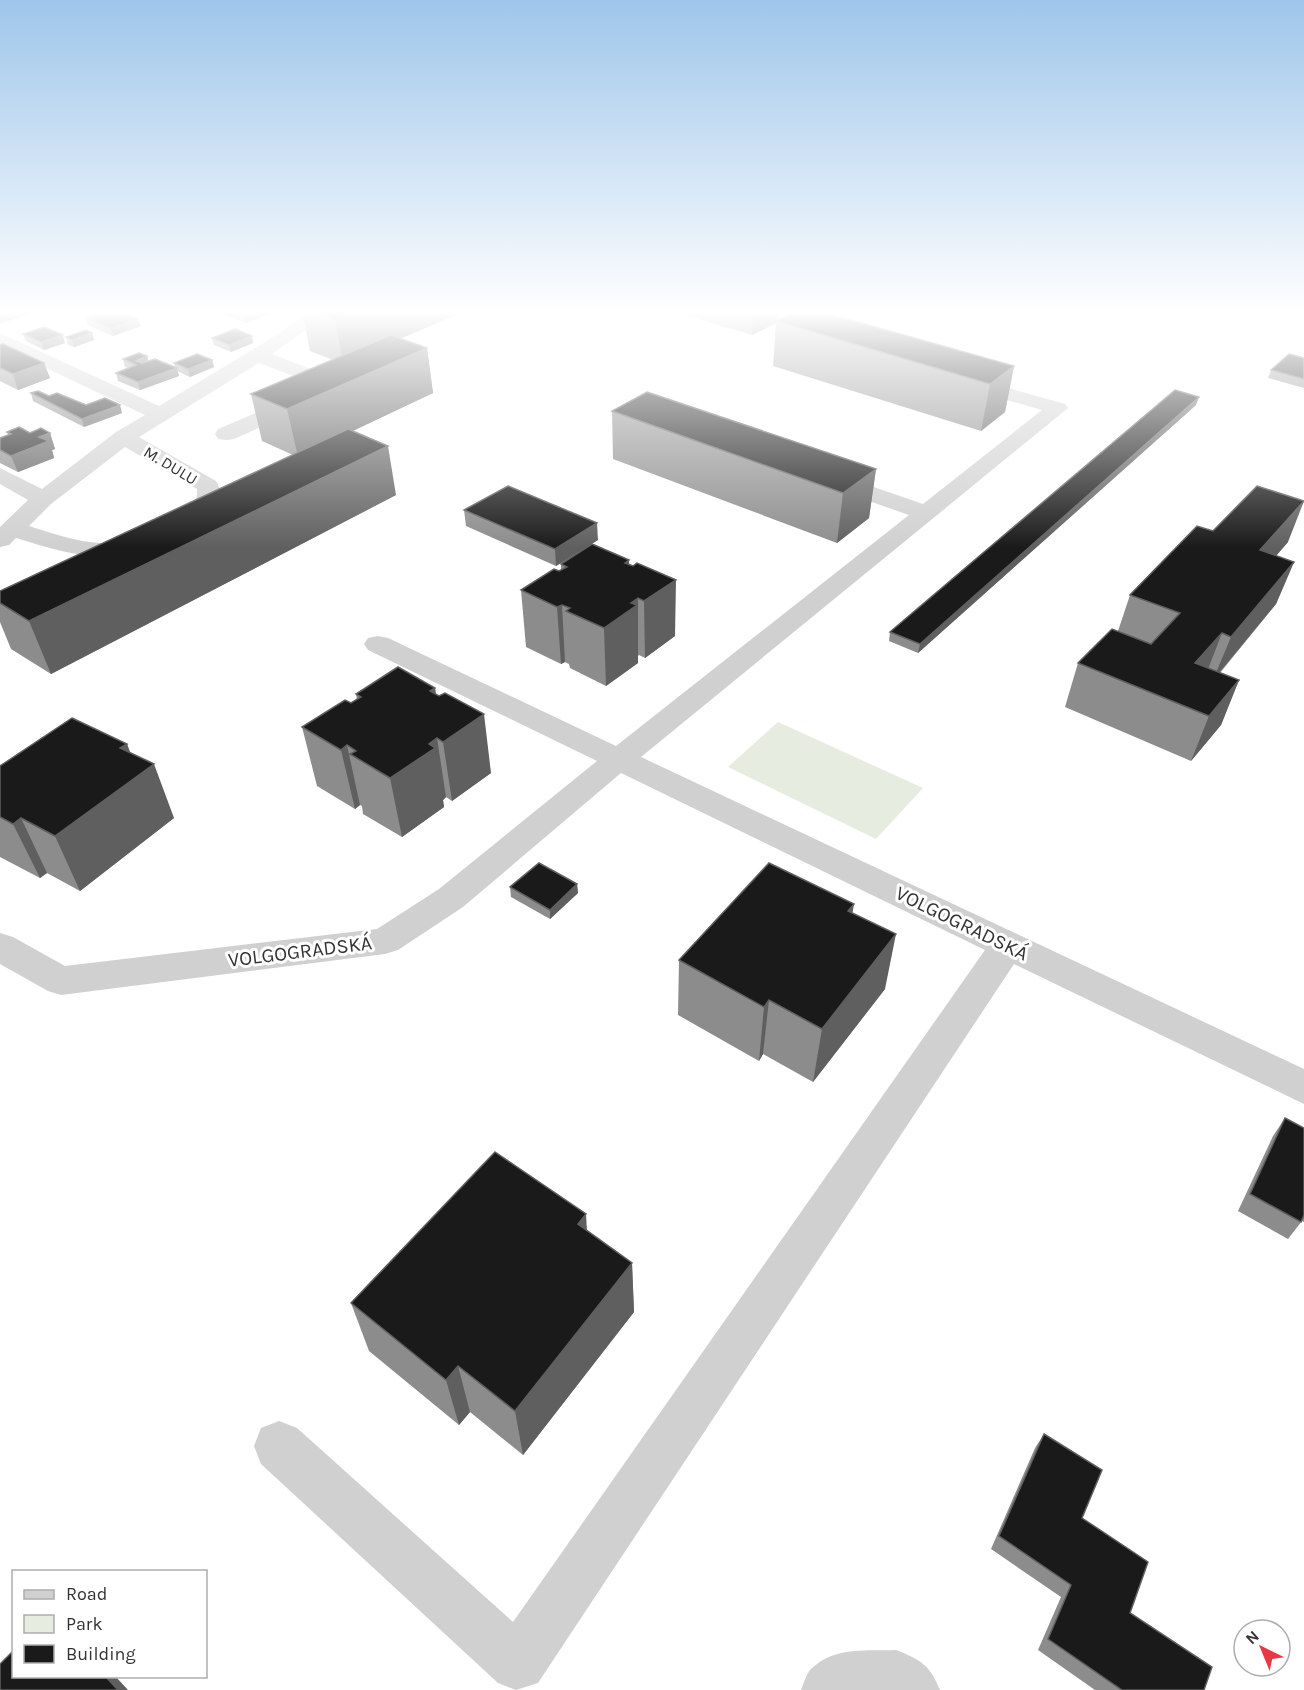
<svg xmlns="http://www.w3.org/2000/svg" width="1304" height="1690" font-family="Karla,sans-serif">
<rect width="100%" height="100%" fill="#fff"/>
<polygon fill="#e6ecdf" points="778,722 923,788 876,839 728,767"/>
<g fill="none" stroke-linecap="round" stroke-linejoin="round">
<g fill="#d0d0d0" fill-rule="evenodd">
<path d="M311,311h21l-60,43 72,28 3,4 -3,4 -110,49 -8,1 -8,-1 -3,-5 3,-5 101,-43 -60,-23 -120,74 77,44c17,25 -20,55 -44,49l-3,-5c11,-17 29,-10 28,-36l-72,-42 -74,57 -22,22c23,7 47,16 72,17 15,0 28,-6 42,-2l3,5 -3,5c-47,12 -82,1 -127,-13l-7,7 -9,2v-20l28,-27 -28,-16v-16l42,21 74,-57 29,-17 -145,-69v-13l159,73 111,-67z"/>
<polygon points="965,376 1065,404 1068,408 641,757 1304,1069 1304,1104 1014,964 538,1683 516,1690 498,1683 261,1464 254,1446 261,1428 279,1421 297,1428 513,1622 985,950 621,773 463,907 398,950 385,954 61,995 48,991 0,964 0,933 13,937 65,966 377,929 439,889 597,761 368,650 364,644 368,638 378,636 388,638 616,746 909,515 823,485 820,480 823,475 831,473 839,475 923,504 1042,410 958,386 955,382 958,378"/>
<path d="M896,1650c25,10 34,15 44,40h-139c3,-7 5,-16 10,-21 23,-23 56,-18 85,-19z"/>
</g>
</g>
<g fill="#8c8c8c">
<polygon points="215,311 272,311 273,313 246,323"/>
<polygon points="302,311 465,311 400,339 427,348 433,393 352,431 396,495 51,674 11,649 0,622 0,591 293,455 262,441 251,394 333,360 310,351"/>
<polygon points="671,311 779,311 778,320 1014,366 1005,412 981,431 773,366 776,323 752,335"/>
<polygon points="86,318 141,326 113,336 88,325"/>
<polygon points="92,333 94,340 74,347 68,345 66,337"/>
<polygon points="23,334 65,343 44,350 26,341"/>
<polygon points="252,336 253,343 231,352 214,345 212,338"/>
<polygon points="0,345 44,363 50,378 18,390 0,381"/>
<polygon points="147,356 148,361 175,367 174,363 212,360 214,367 190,377 177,371 179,376 140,390 118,381 116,373 129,368 125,367 123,359"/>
<polygon points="1304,358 1304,388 1268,378 1271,370"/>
<polygon points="31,393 49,396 122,413 84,427 33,401"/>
<polygon points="1196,405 918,653 889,641 890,632"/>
<polygon points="612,411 876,469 869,518 837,543 613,459"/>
<polygon points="7,432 50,433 55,449 52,450 54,458 18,472 0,463 0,438 8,435"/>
<polygon points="464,510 598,540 556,566 466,526"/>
<polygon points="1213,531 1288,542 1276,556 1294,562 1276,604 1220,673 1239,680 1221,725 1191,761 1065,707 1078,663 1118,631 1130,595"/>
<polygon points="629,560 629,565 675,636 645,658 639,655 638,656 638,663 606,686 570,668 569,664 565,662 561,664 526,647 521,590 561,570 561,564"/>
<polygon points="435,688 436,695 491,773 452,801 446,797 443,800 444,807 402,837 363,814 362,806 360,805 355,809 317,786 302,727 351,703 357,700 356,694"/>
<polygon points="127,744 130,753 174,818 80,891 47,873 40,878 0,857 0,766"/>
<polygon points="577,884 578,893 550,919 511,897 510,887"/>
<polygon points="852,913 885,989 813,1082 763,1054 759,1061 678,1015 679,960"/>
<polygon points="1285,1118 1304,1128 1304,1222 1302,1221 1288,1239 1238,1211 1273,1136"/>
<polygon points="587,1231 632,1263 634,1312 523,1455 470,1412 459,1425 369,1351 351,1303"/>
<polygon points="1044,1434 1082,1518 1130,1613 1204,1690 1095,1690 1038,1650 1061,1597 991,1549 1035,1448"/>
</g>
<g fill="#5f5f5f">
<polygon points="15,311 29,311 30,314 0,324 0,316"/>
<polygon points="256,311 272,311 273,313 246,323 244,315"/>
<polygon points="356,311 465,311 343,363 335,319"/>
<polygon points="753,311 779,311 778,321 776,321 776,323 752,335"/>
<polygon points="138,319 141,326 113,336 111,328"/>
<polygon points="92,333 94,340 74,347 72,340"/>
<polygon points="63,335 65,343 44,350 41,342"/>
<polygon points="252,336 253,343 231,352 229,345"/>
<polygon points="427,348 433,393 298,457 287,409"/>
<polygon points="147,356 149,364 138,368 136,361"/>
<polygon points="212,360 214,367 190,377 188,369"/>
<polygon points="44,363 50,378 18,390 13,374"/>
<polygon points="1014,366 1005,412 981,431 990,384"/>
<polygon points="177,368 179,376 140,390 138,382"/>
<polygon points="1199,397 1196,405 918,653 920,644"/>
<polygon points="120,405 122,413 84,427 82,419"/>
<polygon points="50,433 55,449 52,450 54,458 18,472 11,456 39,437"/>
<polygon points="388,446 396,495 51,674 29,621"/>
<polygon points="876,469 869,518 837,543 843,493"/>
<polygon points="1304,501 1288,542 1244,593 1260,550"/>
<polygon points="597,523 598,540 556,566 555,549"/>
<polygon points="629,560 630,611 631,603 638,598 638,663 606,686 604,628 625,563"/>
<polygon points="1294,562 1276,604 1213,680 1231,637"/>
<polygon points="676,580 675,636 645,658 644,601"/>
<polygon points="562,605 565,662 561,664 557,607"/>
<polygon points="1222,633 1205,677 1195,663"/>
<polygon points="1239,680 1221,725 1191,761 1209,716"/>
<polygon points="435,688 443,741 484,714 491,773 452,801 443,742 430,691"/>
<polygon points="437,738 446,797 443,800 444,807 402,837 390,778"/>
<polygon points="127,744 139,775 154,764 174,818 80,891 55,836 120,748"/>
<polygon points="347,745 360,805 355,809 341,750"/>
<polygon points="21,818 47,873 40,878 13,824"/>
<polygon points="577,884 578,893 550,919 550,910"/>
<polygon points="854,904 845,959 848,911"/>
<polygon points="896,934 885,989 813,1082 822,1029"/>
<polygon points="769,1000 763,1054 759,1061 764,1007"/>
<polygon points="586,1214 589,1265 578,1224"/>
<polygon points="632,1263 634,1312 523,1455 515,1411"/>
<polygon points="458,1366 470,1412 459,1425 446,1380"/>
<polygon points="106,1677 116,1677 128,1690 118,1690"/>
</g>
<g fill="#1a1a1a" stroke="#5f5f5f" stroke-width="1.5">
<polygon points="0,311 15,311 0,316"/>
<polygon points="106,311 120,311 138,319 111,328 86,318"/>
<polygon points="233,311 256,311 244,315"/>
<polygon points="311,311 356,311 335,319"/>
<polygon points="795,311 819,311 1014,366 990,384 776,321"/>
<polygon points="44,327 63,335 41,342 23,334"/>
<polygon points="235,329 252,336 229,345 212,338"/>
<polygon points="86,330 92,333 72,340 66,337"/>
<polygon points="391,335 427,348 287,409 251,394"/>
<polygon points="3,344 44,363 13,374 0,368 0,345"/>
<polygon points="139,353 147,356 136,361 142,363 155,359 177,368 138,382 116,373 136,365 123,359"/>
<polygon points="197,354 212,360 188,369 174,363"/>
<polygon points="1289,354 1304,358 1304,379 1271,370"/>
<polygon points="1175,390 1199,397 920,644 890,632"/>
<polygon points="38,391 49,396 57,393 86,405 105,398 120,405 82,419 31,393"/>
<polygon points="647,392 876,469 843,493 612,411"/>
<polygon points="19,427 30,433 41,428 50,433 39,437 49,441 11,456 0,450 0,438 11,434 7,432"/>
<polygon points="348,429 388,446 29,621 0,603 0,591"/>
<polygon points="508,486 597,523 555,549 464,510"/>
<polygon points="1257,486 1304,501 1260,550 1294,562 1231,637 1222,633 1195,663 1239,680 1209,716 1078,663 1112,629 1151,644 1180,613 1130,595 1197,526 1213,531"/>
<polygon points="592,544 629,560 625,563 633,566 637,563 676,580 644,601 638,598 631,603 637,605 604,628 566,611 570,608 562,605 557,607 521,590 554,569 559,571 567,567 561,564"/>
<polygon points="398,667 435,688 430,691 439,696 445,693 484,714 443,742 437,738 429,744 435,748 390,778 350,754 356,751 347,745 341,750 302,727 345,700 351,703 361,697 356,694"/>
<polygon points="72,718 127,744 120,748 154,764 55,836 21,818 13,824 0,817 0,766"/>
<polygon points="539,863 577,884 550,910 510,887"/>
<polygon points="769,863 854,904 848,911 896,934 822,1029 769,1000 764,1007 679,960"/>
<polygon points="1285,1118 1304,1128 1304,1215 1301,1222 1250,1194"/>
<polygon points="495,1152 586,1214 578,1224 632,1263 515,1411 458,1366 446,1380 351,1303"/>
<polygon points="1044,1434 1102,1470 1082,1518 1148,1562 1130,1613 1212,1667 1204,1690 1122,1690 1048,1639 1071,1585 999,1536"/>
<polygon points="14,1650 14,1677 106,1677 118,1690 0,1690 0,1664"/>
</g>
<linearGradient id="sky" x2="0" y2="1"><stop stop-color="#9ec6ea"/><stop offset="0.57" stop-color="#fff"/><stop offset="1" stop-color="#fff" stop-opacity="0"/></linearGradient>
<rect width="1304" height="548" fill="url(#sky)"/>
<g text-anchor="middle" stroke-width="6" stroke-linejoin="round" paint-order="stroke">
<g font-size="16" fill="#333" stroke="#fff">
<text transform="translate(171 465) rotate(31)" y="6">M. DULU</text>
</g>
<g font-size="20" fill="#333" stroke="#fff">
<text transform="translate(962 923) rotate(26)" y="7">VOLGOGRADSKÁ</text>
<text transform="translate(300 951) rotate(-7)" y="7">VOLGOGRADSKÁ</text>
</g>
</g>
<rect x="12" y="1570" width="195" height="108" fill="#ffffff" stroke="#adadad" stroke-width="1.5"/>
<rect x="24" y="1590" width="30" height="9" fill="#d0d0d0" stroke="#adadad" stroke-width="1.5"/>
<text x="66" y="1600" font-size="18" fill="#333333">Road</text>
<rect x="24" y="1615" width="30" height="18" fill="#e6ecdf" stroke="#adadad" stroke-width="1.5"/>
<text x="66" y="1630" font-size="18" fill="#333333">Park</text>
<rect x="24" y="1645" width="30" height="18" fill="#1a1a1a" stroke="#adadad" stroke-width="1.5"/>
<text x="66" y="1660" font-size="18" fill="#333333">Building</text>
<g transform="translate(1262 1648) rotate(317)"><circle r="28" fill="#ffffff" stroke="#adadad" stroke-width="1.5"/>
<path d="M0-4.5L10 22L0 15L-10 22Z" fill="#e63946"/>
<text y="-9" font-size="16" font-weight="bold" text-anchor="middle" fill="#333333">N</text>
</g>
</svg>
